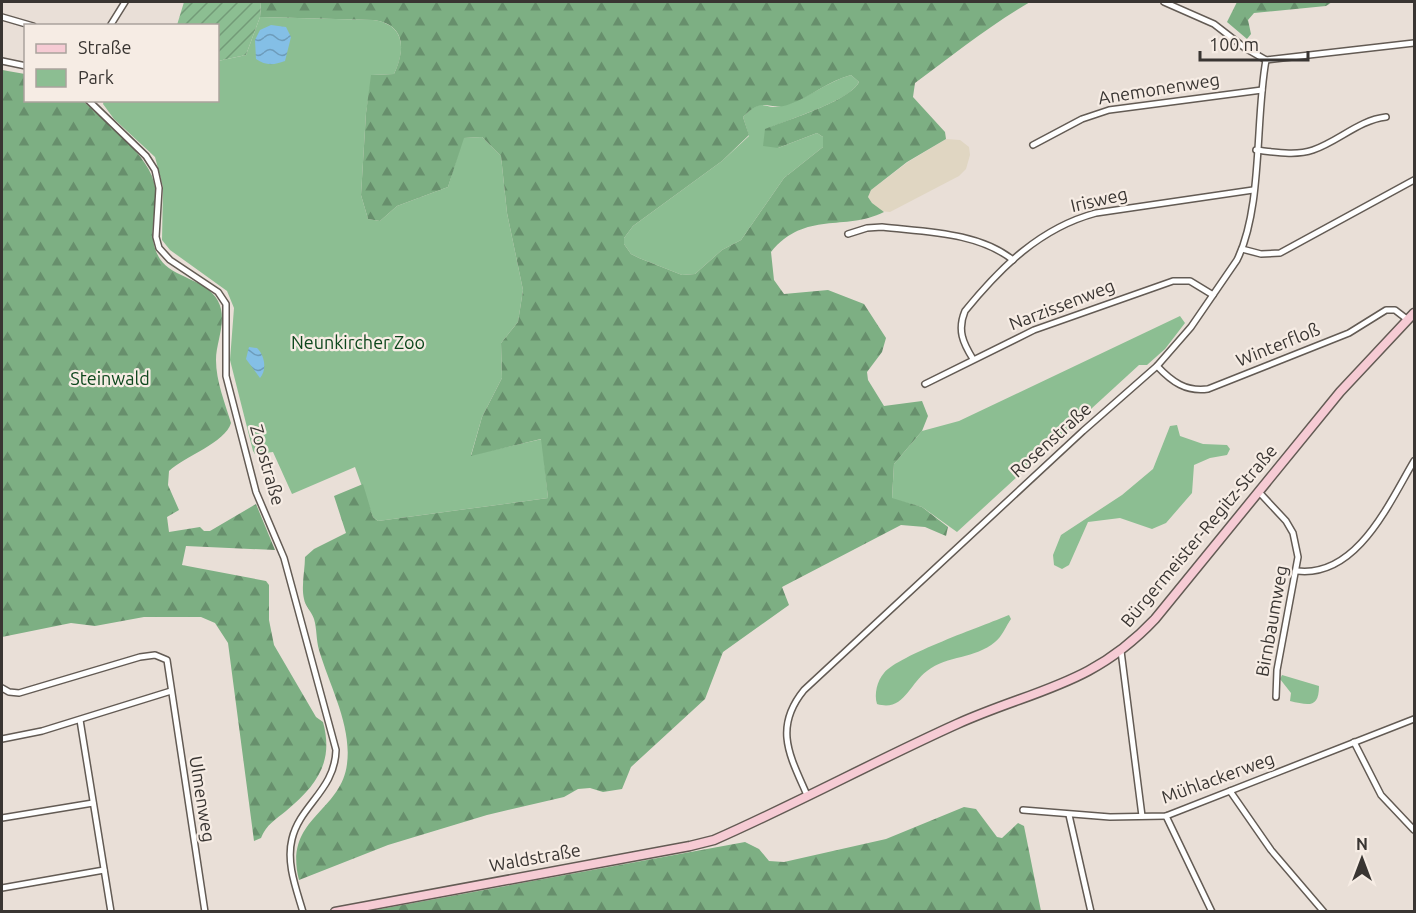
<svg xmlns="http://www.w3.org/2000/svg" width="1416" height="913" font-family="Ubuntu,sans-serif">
<defs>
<pattern id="forest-firs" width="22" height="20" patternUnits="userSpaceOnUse" patternTransform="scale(1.5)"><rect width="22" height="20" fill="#7daf83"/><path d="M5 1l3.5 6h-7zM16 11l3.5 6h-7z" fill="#678f6c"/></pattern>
<pattern id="garden-furrows" width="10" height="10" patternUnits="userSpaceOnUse" patternTransform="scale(1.5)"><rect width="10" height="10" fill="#8cbe92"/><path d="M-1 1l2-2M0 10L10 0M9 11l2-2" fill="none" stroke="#739b78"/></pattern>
<pattern id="water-waves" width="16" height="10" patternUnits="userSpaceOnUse" patternTransform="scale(1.5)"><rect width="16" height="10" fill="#84bfe6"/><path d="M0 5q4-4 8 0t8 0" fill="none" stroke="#6d9cbb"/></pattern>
</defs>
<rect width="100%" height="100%" fill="#e9dfd7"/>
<polygon fill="#e0d6c2" points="946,139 960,140 969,147 970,155 966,169 959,176 890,212 880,211 872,203 868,197 871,190 908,162"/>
<g fill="#8cbe92">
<path d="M260,17l113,3c32,4 33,29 21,54l-22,1 -6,38 -5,82 7,24 12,2 17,-15 51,-19 15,-49 19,-1 19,19 6,57 16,77 -5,32 -17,21 1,35 -20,39 -11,38 71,-16 6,59 -170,23 -5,-4 -18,-50 -63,27 -19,-42 -18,2 -2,-3 -23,-91 4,-52 -7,-17 -57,-41 -8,-10 1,-53 -8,-30 -41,-38 -11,-15 1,-4h114v-39l28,-6z"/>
<path d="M851,75l8,7c-10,20 -72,37 -94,48l13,18 39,-15 6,4v10l-39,31 -43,62 -19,10 -27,24 -13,1 -43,-17 -8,-4 -7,-10v-6l9,-12 89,-65 27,-25 -6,-19c21,-22 20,-6 38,-11 25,-6 45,-24 70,-31z"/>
<polygon points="1180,316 1185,323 1165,349 1147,365 1139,365 957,532 922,507 892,499 894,464 922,431 959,421"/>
<polygon points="1177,425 1180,436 1203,444 1227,445 1230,449 1227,455 1210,458 1194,465 1192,493 1166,523 1152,529 1120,518 1088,522 1069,565 1062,569 1054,565 1053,555 1061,535 1122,495 1153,469 1170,426"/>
<path d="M1009,615l2,4c-5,7 -9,18 -16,23 -20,17 -47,13 -68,29 -18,13 -23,41 -50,33 -3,-10 0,-23 7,-31 15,-18 99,-47 125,-58z"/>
<path d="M1282,675l37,11c0,23 -11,19 -29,15l1,-8 -11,-14z"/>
</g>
<g fill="url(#forest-firs)" fill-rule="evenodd">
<path d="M261,2h769c-41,24 -77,53 -115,81l-2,14 32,35 1,7 -39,23 -36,28 -3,7 4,6 12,9c-40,20 -78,-2 -113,40l3,28 10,14 44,-4 36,14 22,34 -4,14 -15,20 1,8 16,26 38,-5 6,15 -6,15 -28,33 -2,34 30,9 26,20 -2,9 -21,-9 -24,-2 -119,62 7,18 -66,47 -18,47 -74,68 -9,22 -19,3 -13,-4 -12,1 -14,8 -77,18 -99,30 -89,35c-16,-62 42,-67 48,-116 5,-38 -17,-77 -28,-114 -3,-10 -2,-21 -5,-31 -2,-7 -9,-13 -10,-20 -3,-13 1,-29 1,-42l9,-8 32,-16 -12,-37 29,-12 10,33 5,4 170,-23 -7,-59 -70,17 11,-39 20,-39 -1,-35 17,-21 5,-32 -16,-77 -6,-57 -19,-19 -18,1 -16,49 -51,19 -17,15 -12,-2 -7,-24 5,-82 5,-38 23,-1c12,-26 11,-50 -21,-54l-113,-3zM851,75l8,7c-9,19 -72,38 -94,47l-2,17 15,2 39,-15 6,4v10l-39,31 -43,62 -19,10 -27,24 -13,1 -43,-17 -8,-4 -7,-10v-6l9,-12 89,-65 27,-26 -6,-18c22,-23 26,-4 47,-13 22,-8 38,-23 61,-29z"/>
<polygon points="1237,2 1332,2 1326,6 1254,13 1248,20 1251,34 1247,39 1227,22"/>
<path d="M2,70l23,4 1,26 57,1c22,21 68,55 72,86 3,25 -10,48 5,72 12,19 47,20 58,42 10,19 -2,40 -2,59 0,21 9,43 15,63 -6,20 -46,33 -62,48l-1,14 11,25 -12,7 2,15 31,-5 4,4h6l46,-27 19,46 -89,-4 -4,19 84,16 3,4v35l5,25 42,72 7,5c11,40 -6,63 -37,89 -10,8 -20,14 -25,27l-7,3 -26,-198 -13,-20 -14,-6h-57l-49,9 -24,-3 -69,14z"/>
<polygon points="964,807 976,809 997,837 1002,838 1018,823 1024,826 1041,911 370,911 745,842 759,849 769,861 784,862 886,839"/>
</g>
<polygon fill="url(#garden-furrows)" points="184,2 261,2 260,17 246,55 218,61 218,26 177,25"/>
<g fill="url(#water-waves)">
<path d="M271,25l15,2 5,10 -6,24c-11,4 -19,5 -29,-2l-1,-19 5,-10z"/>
<path d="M249,347l8,1c8,8 10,22 3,30l-14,-19z"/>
</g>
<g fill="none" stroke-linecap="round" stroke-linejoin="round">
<defs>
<g id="street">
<polyline points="1164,2 1214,24 1245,48 1266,60 1414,43"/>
<polyline points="2,17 33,26"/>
<polyline points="110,26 125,2"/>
<polyline points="2,61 26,66"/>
<path d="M88,100l58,56 9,14 4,18 -3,49 3,11 11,12 48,32 8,12v72l30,116 28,66 52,192c-1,40 -36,55 -44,89 -6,24 4,49 11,73"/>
<polyline points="1033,145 1082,119 1109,110 1262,90"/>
<path d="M1256,150c18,2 40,6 57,0 26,-9 46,-30 73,-33"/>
<path d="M848,234l19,-6 15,-1c43,5 96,5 131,33"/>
<polyline points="1242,249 1261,254 1280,253 1414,180"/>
<path d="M973,359c-10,-16 -16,-29 -8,-48 36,-44 75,-83 131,-98l157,-23"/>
<path d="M1157,366c15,16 29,26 51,23l141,-56 37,-23h9l13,10"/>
<polyline points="925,384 1034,330 1173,281 1190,281 1213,295"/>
<polyline points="1259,492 1286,521 1293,533 1298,557 1277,670 1276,697"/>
<path d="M1297,571c60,7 92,-68 117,-110"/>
<polyline points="1121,651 1142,816"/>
<polyline points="2,688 9,692 19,693 140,657 155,655 167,660 205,912"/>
<polyline points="80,720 111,912"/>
<polyline points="2,739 42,731 171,691"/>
<polyline points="1354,742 1381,795 1414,830"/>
<polyline points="1230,791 1271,850 1324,912"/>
<path d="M807,795c-17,-39 -34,-67 -3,-105l279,-259 74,-65 34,-39 46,-67c26,-53 18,-140 29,-200"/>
<polyline points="1023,810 1110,817 1166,816 1414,719"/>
<polyline points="1069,815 1091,912"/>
<polyline points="1166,816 1212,912"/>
<polyline points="2,818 93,803"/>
<polyline points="2,888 104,870"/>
</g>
<path id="secondary" d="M335,912l355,-66 24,-6c82,-36 161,-79 243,-116 78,-35 135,-38 198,-105l185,-227 74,-79"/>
</defs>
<use href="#street" stroke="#635b54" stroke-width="8"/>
<use href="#secondary" stroke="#635b54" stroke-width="11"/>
<use href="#street" stroke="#fff" stroke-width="5"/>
<use href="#secondary" stroke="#f6cbd4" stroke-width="8"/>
</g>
<g text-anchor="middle" stroke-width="4.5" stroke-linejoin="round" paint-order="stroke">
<g font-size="18" fill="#393532" stroke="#f6ece4">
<text transform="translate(1159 89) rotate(-9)" y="6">Anemonenweg</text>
<text transform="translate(1099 200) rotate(-13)" y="6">Irisweg</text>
<text transform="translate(1062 305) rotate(-21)" y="6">Narzissenweg</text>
<text transform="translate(1278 345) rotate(-22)" y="6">Winterfloß</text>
<text transform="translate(1051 440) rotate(-42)" y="6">Rosenstraße</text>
<text transform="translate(267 465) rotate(74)" y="6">Zoostraße</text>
<text transform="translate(1199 536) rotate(-50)" y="6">Bürgermeister-Regitz-Straße</text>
<text transform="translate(1272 621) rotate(-80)" y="6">Birnbaumweg</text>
<text transform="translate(1218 778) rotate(-20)" y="6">Mühlackerweg</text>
<text transform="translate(202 799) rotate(81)" y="6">Ulmenweg</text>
<text transform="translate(535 858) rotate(-10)" y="6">Waldstraße</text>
</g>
<g font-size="18" fill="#0e471d" stroke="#f6ece4">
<text x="358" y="349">Neunkircher Zoo</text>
<text x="110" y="385">Steinwald</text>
</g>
</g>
<rect width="1416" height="913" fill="none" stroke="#393532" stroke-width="6"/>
<rect x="24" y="24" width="195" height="78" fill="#f6ece4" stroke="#aaa39d" stroke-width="1.5"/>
<rect x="36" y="44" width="30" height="9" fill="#f6cbd4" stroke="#aaa39d" stroke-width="1.5"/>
<text x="78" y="54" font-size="18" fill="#393532">Straße</text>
<rect x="36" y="69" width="30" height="18" fill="#8cbe92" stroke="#aaa39d" stroke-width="1.5"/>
<text x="78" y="84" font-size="18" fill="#393532">Park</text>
<g transform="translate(1362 859)" stroke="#f6ece4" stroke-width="4.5" paint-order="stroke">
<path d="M0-4.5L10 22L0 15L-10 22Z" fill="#393532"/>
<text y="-9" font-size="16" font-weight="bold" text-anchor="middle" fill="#393532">N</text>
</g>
<path d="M1200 51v9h108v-9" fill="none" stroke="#393532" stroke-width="3"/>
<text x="1209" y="51" font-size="18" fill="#393532" stroke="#f6ece4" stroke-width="4.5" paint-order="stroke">100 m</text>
</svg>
